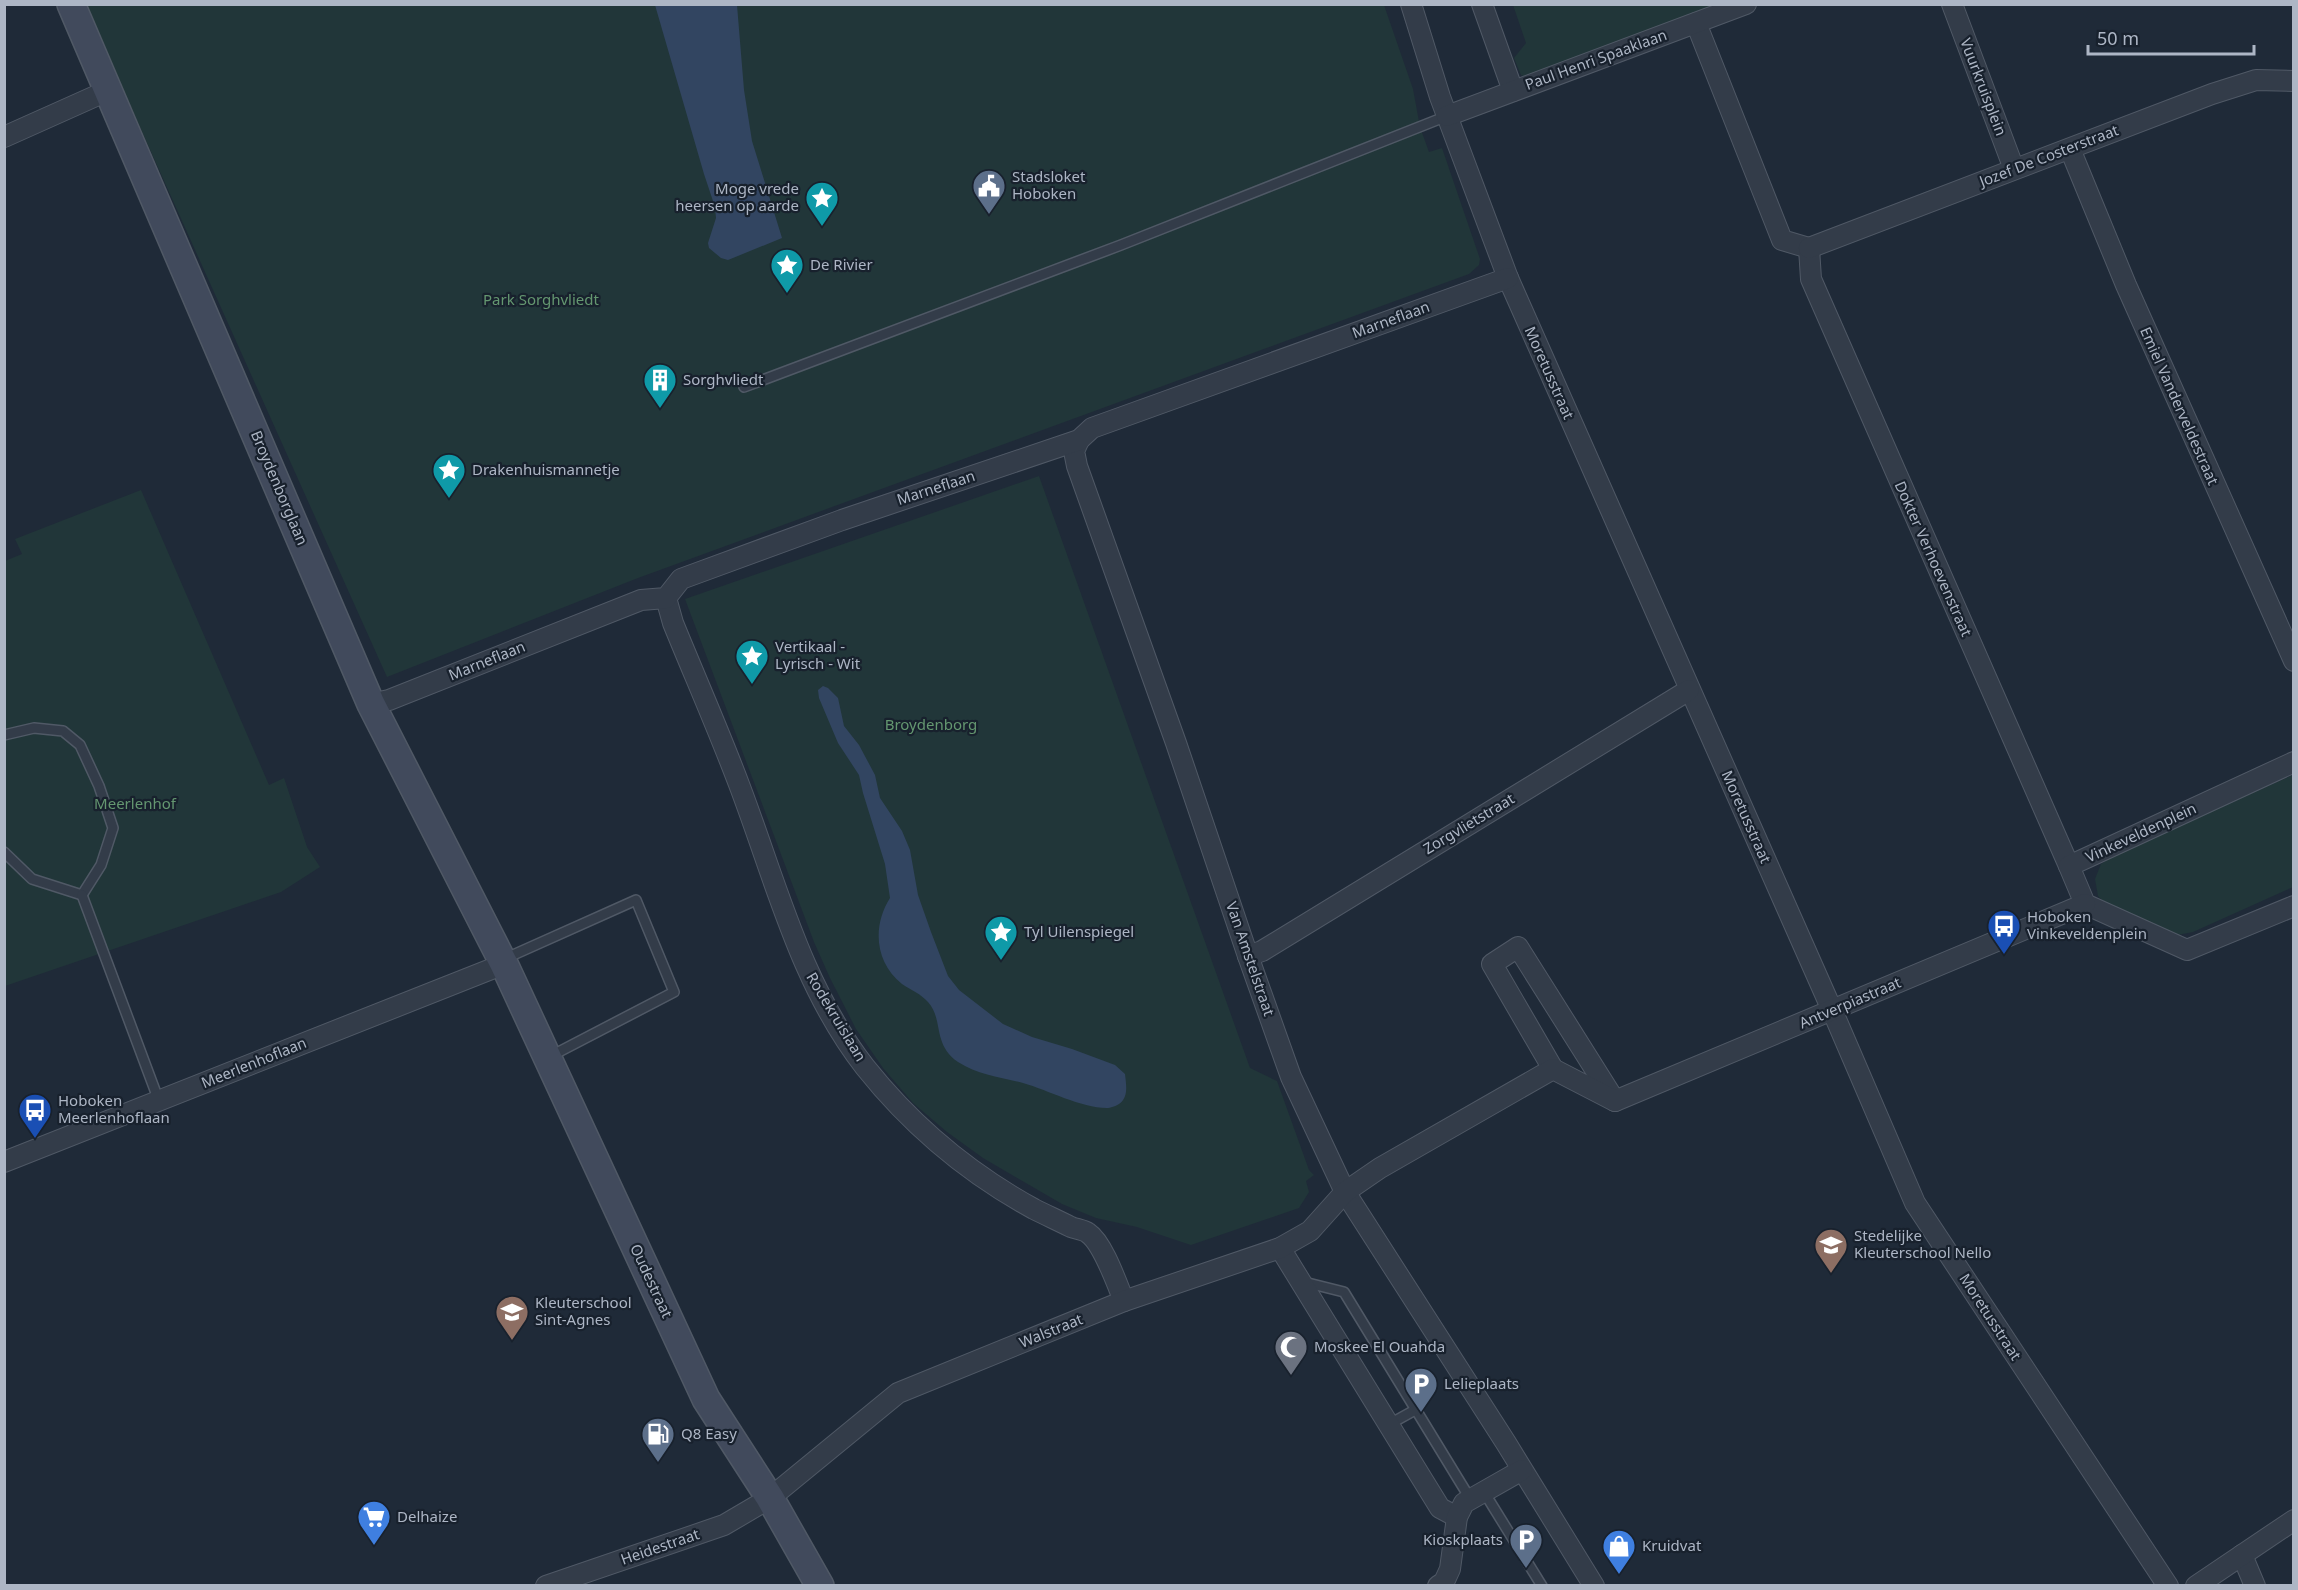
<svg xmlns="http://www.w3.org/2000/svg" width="2298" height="1590" font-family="'Noto Sans',sans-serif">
<rect width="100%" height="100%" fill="#1f2a38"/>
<g fill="#213639">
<polygon points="1710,4 1708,12 1529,78 1521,75 1514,58 1526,43 1513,5"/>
<polygon points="85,5 1384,5 1413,89 1420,127 1429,152 1442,148 1480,259 1479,265 1469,274 638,578 387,677"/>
<polygon points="1039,476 1250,1068 1277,1081 1309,1170 1314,1175 1306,1181 1309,1192 1299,1208 1191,1245 1137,1227 1096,1218 1062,1204 983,1158 947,1132 913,1103 883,1068 856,1029 830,978 814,942 685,599"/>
<polygon points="141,490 269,785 284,778 307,847 320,867 281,892 5,986 5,561 22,554 15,539"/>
<polygon points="2293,775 2293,887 2193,932 2172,936 2110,909 2098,896 2095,879 2101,864 2119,852"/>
</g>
<g fill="#324561">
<polygon points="655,5 737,5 744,90 752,141 782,238 728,260 721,258 709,248 708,243 716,218 715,207 704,174"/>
<path d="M823,686l5,2 10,10 6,28 15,19 16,30 5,23 22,33 8,19 8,45 13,37 17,44 11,14 44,34 29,13 40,12 43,16 10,9c1,10 4,23 -6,30 -3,2 -9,4 -12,4 -26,0 -59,-18 -84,-25 -22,-6 -45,-8 -65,-21 -26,-18 -14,-42 -30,-60 -7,-8 -17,-12 -26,-18 -27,-21 -30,-58 -12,-86l-5,-34 -22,-71 -4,-18 -21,-32 -19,-45 -1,-8z"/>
</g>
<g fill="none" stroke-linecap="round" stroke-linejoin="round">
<defs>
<g id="lane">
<polyline points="744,387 1121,245 1447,116"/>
<polyline points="4,735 34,728 63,731 80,745 99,786 113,828 101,865 82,895"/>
<polyline points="4,852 32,879 82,895"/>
<polyline points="82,895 159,1101"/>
<polyline points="504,959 636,900 674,992 549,1057"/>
<polyline points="1304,1282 1344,1292 1471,1500"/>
<polyline points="1388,1425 1415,1410"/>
<polyline points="1484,1492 1542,1586"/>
</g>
<g id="street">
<polyline points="1411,4 1440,97 1508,278 1832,1010 1915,1203 2168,1586"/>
<polyline points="1482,4 1513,91"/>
<polyline points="1952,4 2014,169"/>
<polyline points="1696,23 1782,240 1809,248"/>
<polyline points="1447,116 1746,4"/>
<polyline points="4,137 109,90"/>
<polyline points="2070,149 2126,285 2294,661"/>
<polyline points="1809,248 1811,279 2069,866"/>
<polyline points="1809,248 2212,94 2256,80 2294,81"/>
<polyline points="1079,440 1074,451 1077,466 1176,743 1248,956 1291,1077 1345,1192 1506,1443 1594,1586"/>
<path d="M666,598l7,25c22,54 46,108 67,164 36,95 61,198 125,280 47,59 103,106 169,142 12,6 25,12 37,18 5,2 13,3 17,6 15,10 29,51 36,68"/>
<polyline points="371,704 389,700 641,600 666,598 681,579 842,520 1079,440 1092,428 1508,278"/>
<polyline points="2294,762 2069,866 2085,904 2187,950 2294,906"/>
<polyline points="1248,956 1262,951 1689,690"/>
<polyline points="1553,1069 1492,964 1518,947 1615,1101"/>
<polyline points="4,1162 504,964"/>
<polyline points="1280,1248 1440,1508 1457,1517"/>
<polyline points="2242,1555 2255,1586"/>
<polyline points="546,1586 724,1525 770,1498 898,1393 1124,1301 1280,1248 1310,1231 1345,1192 1380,1168 1553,1069 1615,1101 2085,904"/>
<polyline points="1438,1586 1444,1582 1450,1569 1457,1517 1464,1503 1522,1470"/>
<polyline points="2196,1586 2294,1520"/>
</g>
<polyline id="secondary" points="71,4 371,704 504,964 706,1399 770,1498 820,1586"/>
</defs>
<use href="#lane" stroke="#505966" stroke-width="12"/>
<use href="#street" stroke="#505966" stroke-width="22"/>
<use href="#secondary" stroke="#505966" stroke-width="30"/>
<use href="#lane" stroke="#333c49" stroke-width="9"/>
<use href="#street" stroke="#333c49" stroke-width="20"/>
<use href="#secondary" stroke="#414a5c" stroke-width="27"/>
</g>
<defs>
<symbol id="civic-pin" viewBox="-11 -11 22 30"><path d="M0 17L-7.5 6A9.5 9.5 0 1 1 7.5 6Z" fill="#5c6f8a" stroke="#18212d"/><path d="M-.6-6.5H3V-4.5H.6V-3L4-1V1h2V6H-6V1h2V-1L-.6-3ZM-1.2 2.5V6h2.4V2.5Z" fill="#fff"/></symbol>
<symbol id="sight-pin" viewBox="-11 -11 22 30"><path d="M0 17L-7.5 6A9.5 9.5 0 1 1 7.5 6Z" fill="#0f9aa8" stroke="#18212d"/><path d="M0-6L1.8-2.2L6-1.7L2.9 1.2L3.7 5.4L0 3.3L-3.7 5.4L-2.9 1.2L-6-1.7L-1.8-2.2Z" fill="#fff"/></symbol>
<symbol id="building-pin" viewBox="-11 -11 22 30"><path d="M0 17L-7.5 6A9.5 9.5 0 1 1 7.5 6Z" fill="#0f9aa8" stroke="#18212d"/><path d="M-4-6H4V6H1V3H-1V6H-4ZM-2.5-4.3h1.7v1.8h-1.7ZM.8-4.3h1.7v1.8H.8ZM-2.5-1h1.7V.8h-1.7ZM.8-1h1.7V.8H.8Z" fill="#fff"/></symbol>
<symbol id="bus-pin" viewBox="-11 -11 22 30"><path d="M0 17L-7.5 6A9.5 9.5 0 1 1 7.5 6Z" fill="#1a4fb4" stroke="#18212d"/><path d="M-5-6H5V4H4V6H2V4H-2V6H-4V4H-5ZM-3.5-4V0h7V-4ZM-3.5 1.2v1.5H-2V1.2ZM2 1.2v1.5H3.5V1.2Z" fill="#fff"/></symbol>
<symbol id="school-pin" viewBox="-11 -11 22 30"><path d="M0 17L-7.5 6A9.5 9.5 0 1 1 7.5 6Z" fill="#8d6e63" stroke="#18212d"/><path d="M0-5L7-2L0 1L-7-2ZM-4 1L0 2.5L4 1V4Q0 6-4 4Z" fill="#fff"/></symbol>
<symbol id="mosque-pin" viewBox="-11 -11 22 30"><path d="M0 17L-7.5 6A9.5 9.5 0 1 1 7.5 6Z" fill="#6b7280" stroke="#18212d"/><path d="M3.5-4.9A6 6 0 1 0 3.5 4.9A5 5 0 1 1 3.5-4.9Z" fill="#fff"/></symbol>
<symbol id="parking-pin" viewBox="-11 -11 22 30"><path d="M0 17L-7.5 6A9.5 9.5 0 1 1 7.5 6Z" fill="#5c6f8a" stroke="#18212d"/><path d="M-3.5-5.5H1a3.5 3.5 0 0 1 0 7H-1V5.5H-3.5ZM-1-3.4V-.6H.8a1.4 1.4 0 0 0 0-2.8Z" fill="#fff"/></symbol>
<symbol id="fuel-pin" viewBox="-11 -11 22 30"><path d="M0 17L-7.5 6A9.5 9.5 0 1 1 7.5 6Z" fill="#5c6f8a" stroke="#18212d"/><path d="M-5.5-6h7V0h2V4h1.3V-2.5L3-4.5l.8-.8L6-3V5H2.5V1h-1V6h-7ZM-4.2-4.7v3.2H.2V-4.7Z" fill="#fff"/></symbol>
<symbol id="supermarket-pin" viewBox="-11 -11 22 30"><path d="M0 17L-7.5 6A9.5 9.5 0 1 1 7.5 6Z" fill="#3f7fe0" stroke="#18212d"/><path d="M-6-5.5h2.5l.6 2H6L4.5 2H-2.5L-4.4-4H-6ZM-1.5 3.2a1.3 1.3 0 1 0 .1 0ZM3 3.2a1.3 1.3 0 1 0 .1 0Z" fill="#fff"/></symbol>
<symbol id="shop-pin" viewBox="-11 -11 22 30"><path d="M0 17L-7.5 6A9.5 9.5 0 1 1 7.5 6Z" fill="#3f7fe0" stroke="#18212d"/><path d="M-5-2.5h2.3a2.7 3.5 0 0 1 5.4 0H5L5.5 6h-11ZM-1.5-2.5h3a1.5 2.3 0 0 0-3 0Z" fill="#fff"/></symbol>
</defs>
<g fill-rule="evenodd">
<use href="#civic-pin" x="970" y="167" width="38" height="52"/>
<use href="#sight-pin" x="803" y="179" width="38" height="52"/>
<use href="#sight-pin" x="768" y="246" width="38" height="52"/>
<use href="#building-pin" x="641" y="361" width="38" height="52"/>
<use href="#sight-pin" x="430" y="451" width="38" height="52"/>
<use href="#sight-pin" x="733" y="637" width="38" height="52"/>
<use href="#bus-pin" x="1985" y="907" width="38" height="52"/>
<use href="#sight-pin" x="982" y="913" width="38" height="52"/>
<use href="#bus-pin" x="16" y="1091" width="38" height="52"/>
<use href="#school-pin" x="1812" y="1226" width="38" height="52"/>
<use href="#school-pin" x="493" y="1293" width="38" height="52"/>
<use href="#mosque-pin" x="1272" y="1328" width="38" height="52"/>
<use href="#parking-pin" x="1402" y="1365" width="38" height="52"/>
<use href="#fuel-pin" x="639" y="1415" width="38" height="52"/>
<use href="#supermarket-pin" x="355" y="1498" width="38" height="52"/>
<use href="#parking-pin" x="1507" y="1521" width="38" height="52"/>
<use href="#shop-pin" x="1600" y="1527" width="38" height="52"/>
</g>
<g text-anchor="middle" stroke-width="4.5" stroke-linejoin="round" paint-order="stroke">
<g font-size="15" fill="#adb6c5" stroke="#18212d">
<text transform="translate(1596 60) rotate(-20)" y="5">Paul Henri Spaaklaan</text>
<text transform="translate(1983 87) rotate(69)" y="5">Vuurkruisplein</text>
<text transform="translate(2049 156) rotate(-21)" y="5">Jozef De Costerstraat</text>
<text transform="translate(1391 320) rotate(-20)" y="5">Marneflaan</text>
<text transform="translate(1549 373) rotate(66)" y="5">Moretusstraat</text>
<text transform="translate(2179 406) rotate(66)" y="5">Emiel Vanderveldestraat</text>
<text transform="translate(279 488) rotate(67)" y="5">Broydenborglaan</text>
<text transform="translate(936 488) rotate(-18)" y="5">Marneflaan</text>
<text transform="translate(1933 559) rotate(66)" y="5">Dokter Verhoevenstraat</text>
<text transform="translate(487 661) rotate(-22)" y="5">Marneflaan</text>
<text transform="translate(1746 817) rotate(66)" y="5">Moretusstraat</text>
<text transform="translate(1469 824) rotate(-31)" y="5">Zorgvlietstraat</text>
<text transform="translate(2141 833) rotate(-25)" y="5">Vinkeveldenplein</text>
<text transform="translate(1250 959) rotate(71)" y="5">Van Amstelstraat</text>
<text transform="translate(1850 1003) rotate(-23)" y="5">Antverpiastraat</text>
<text transform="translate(836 1017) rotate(59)" y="5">Rodekruislaan</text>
<text transform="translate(254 1063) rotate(-22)" y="5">Meerlenhoflaan</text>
<text transform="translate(651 1281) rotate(65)" y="5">Oudestraat</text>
<text transform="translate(1990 1317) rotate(57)" y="5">Moretusstraat</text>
<text transform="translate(1051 1331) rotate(-22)" y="5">Walstraat</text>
<text transform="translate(660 1547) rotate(-19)" y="5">Heidestraat</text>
</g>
<g font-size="15" fill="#adb6c5" stroke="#18212d" text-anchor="start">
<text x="1012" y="182">Stadsloket<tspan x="1012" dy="17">Hoboken</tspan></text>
<text x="799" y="194" text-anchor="end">Moge vrede<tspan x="799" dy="17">heersen op aarde</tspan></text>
<text x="810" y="270">De Rivier</text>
<text x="683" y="385">Sorghvliedt</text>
<text x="472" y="475">Drakenhuismannetje</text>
<text x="775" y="652">Vertikaal -<tspan x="775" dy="17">Lyrisch - Wit</tspan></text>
<text x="2027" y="922">Hoboken<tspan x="2027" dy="17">Vinkeveldenplein</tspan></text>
<text x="1024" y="937">Tyl Uilenspiegel</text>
<text x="58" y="1106">Hoboken<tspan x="58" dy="17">Meerlenhoflaan</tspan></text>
<text x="1854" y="1241">Stedelijke<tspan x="1854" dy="17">Kleuterschool Nello</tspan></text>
<text x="535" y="1308">Kleuterschool<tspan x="535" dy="17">Sint-Agnes</tspan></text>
<text x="1314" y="1352">Moskee El Ouahda</text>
<text x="1444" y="1389">Lelieplaats</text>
<text x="681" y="1439">Q8 Easy</text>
<text x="397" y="1522">Delhaize</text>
<text x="1503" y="1545" text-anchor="end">Kioskplaats</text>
<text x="1642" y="1551">Kruidvat</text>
</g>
<g font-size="15" fill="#649770" stroke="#18212d">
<text x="541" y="305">Park Sorghvliedt</text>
<text x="931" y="730">Broydenborg</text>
<text x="135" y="809">Meerlenhof</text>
</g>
</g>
<rect width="2298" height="1590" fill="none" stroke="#adb6c5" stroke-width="12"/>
<path d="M2088 45v9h166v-9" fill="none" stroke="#adb6c5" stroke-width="3"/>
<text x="2097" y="45" font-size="18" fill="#adb6c5" stroke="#18212d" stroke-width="4.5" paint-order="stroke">50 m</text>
</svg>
